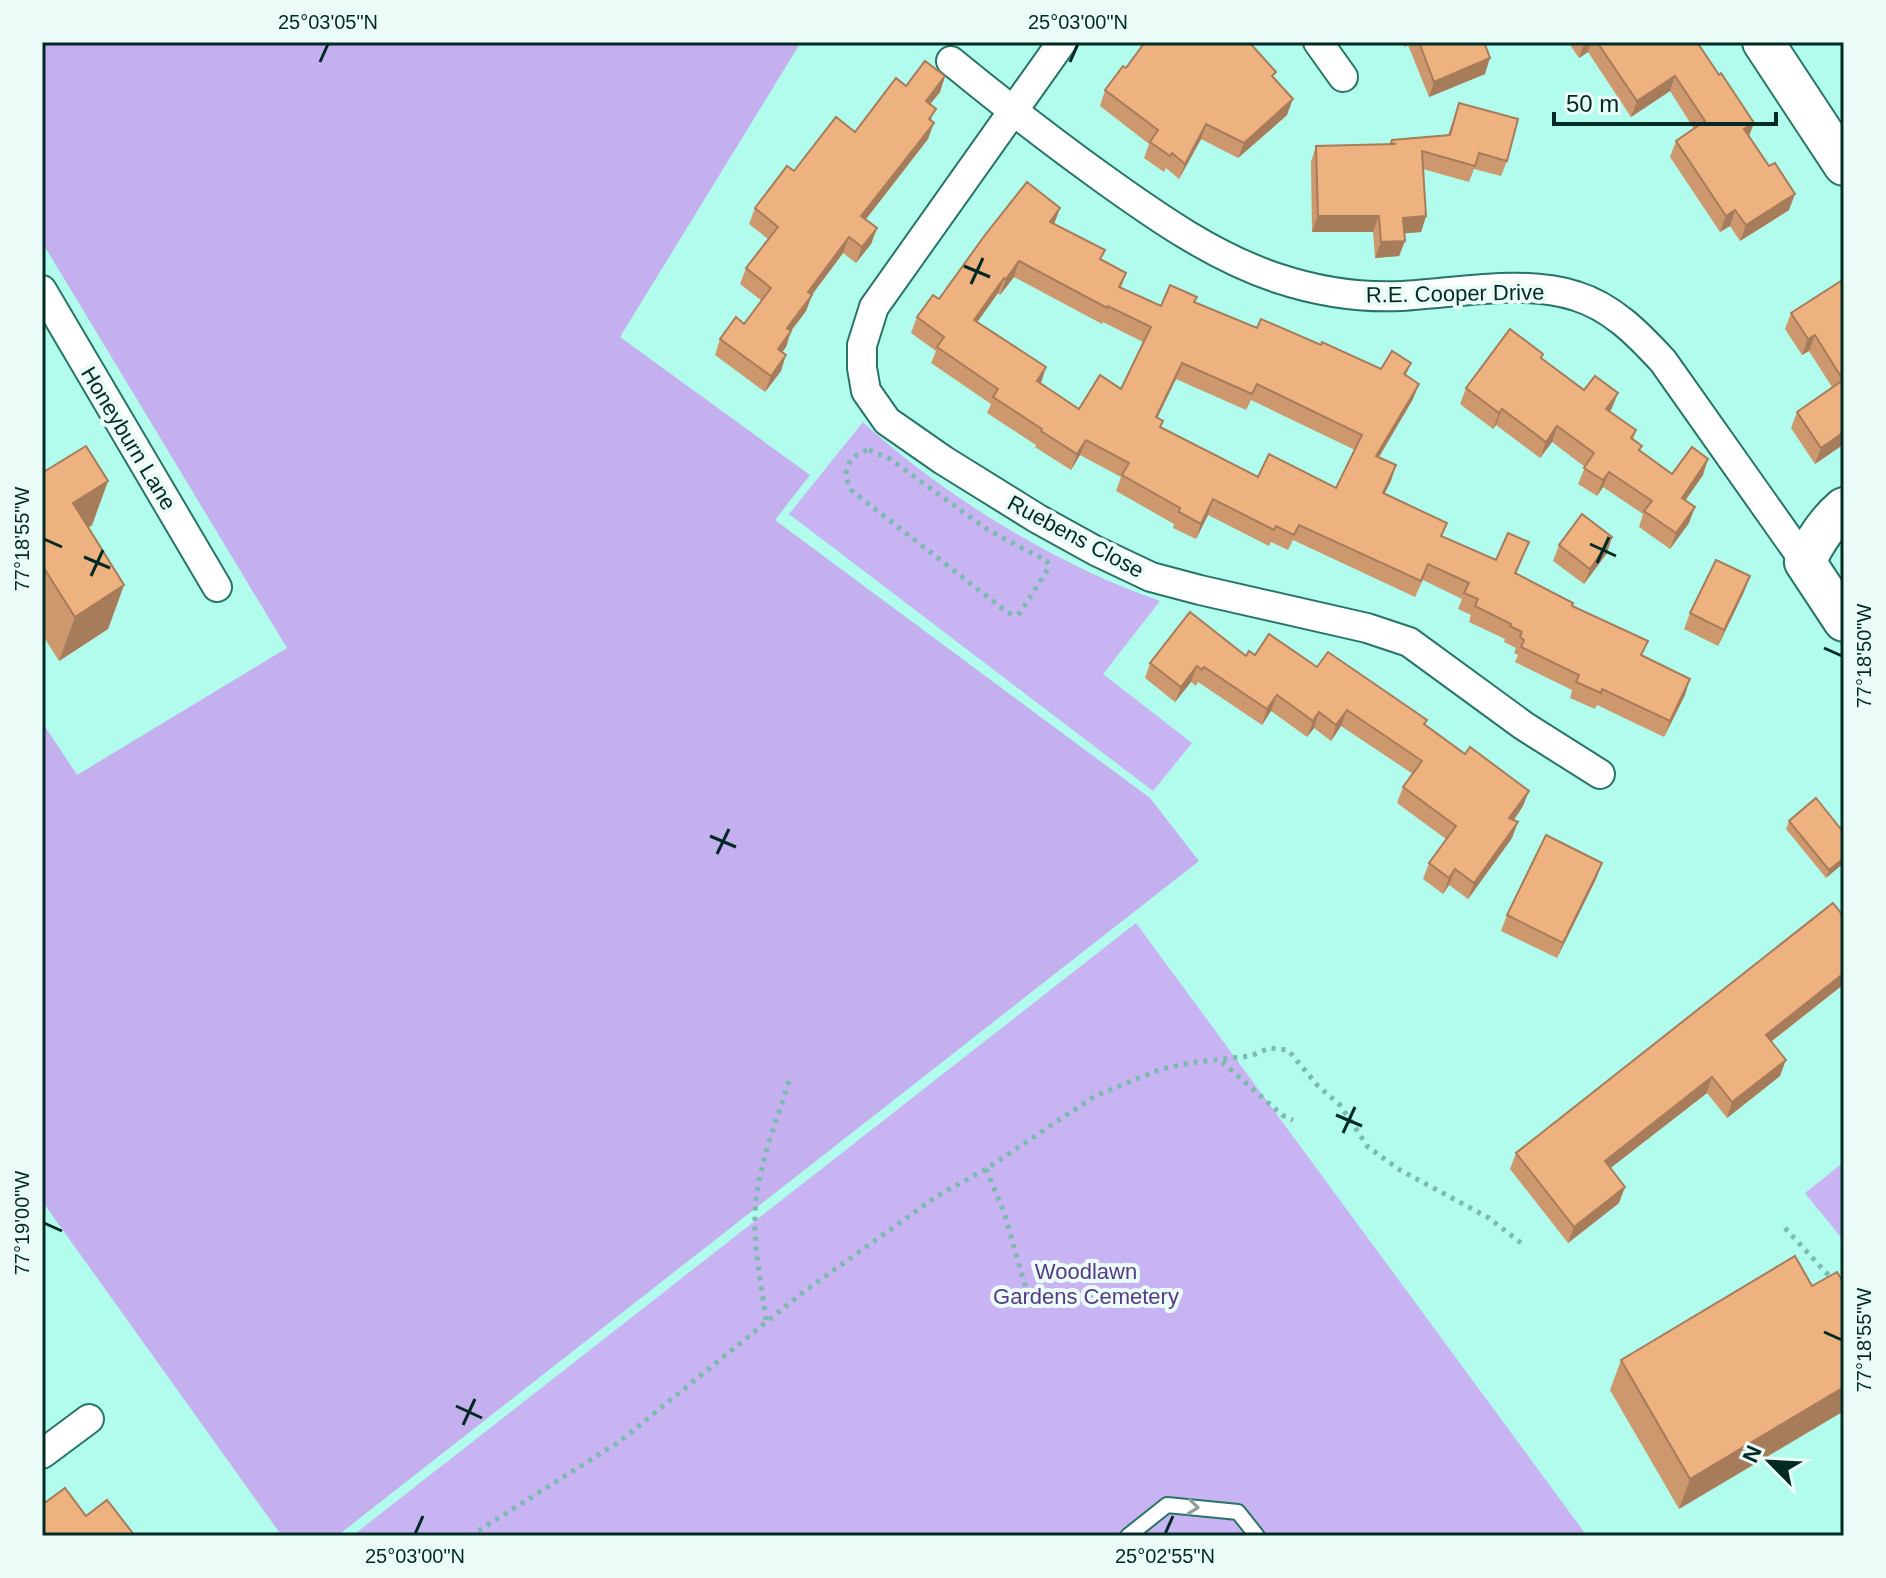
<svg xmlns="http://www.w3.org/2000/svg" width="1886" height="1578" font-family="Arial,sans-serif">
<rect width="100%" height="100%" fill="#b1fcec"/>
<g fill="#c8b4f2">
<path d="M863,422c79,73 195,144 297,179l-57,73 89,69 -39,48 -364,-277z"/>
<polygon points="1136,923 1587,1536 352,1536"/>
<polygon points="1844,1162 1844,1241 1805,1193"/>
</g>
<polygon fill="#c4afef" points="42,42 801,42 620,337 810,475 775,520 1150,798 1199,861 337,1536 282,1536 42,1201 42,722 77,775 287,648 42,242"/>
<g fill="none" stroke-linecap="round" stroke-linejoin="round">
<defs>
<polyline id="lane" points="1128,1536 1167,1505 1238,1512 1257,1536"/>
<g id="street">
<polyline points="1062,42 874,307 862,345 862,368 866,391 887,421 943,460 1038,519 1096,551 1151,577 1200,590 1367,628 1409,642 1524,726 1600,774"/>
<polyline points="1318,42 1343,77"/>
<path d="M951,61c50,41 100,80 153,118 53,38 110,78 173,99 39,13 83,20 125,18 54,-3 123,-17 174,0 36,11 62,38 87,65l142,201"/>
<polyline points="42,290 217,587"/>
<polyline points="42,1454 89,1419"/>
</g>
<g id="secondary">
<polyline points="1763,42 1844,165"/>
<path d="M1844,508c-18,15 -29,33 -39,54l39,59"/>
</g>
</defs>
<use href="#lane" stroke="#287466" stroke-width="18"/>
<use href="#street" stroke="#287466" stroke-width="32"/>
<use href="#secondary" stroke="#287466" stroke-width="44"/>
<g stroke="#7abbae" stroke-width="5" stroke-dasharray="4 6" stroke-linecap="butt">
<path d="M869,450l21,9 98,71 59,31 2,6 -29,46 -7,2 -6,-3 -155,-121c-12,-18 -4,-37 17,-41z"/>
<polyline points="1222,1062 1282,1115 1293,1120"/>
<polyline points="986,1169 1005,1215 1032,1310"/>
<polyline points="1785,1228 1832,1279"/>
<path d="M766,1320c-5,-38 -14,-80 -10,-118 4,-41 21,-82 33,-121"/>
<polyline points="470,1536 619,1442 802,1293 937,1196 986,1169 1095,1096 1161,1069 1196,1062 1250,1056 1270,1048 1288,1050 1318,1086 1340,1105 1368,1147 1400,1170 1489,1218 1525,1246"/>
</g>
<use href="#lane" stroke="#fff" stroke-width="14"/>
<use href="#street" stroke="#fff" stroke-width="28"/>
<use href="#secondary" stroke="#fff" stroke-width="40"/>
</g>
<g fill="#cd986e" fill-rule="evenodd">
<polygon points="1402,42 1484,42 1485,74 1429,97 1408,45 1405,47"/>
<polygon points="1568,42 1697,42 1789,210 1740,241 1730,226 1720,232 1670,157 1676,141 1694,129 1670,91 1631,117 1588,52 1579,58"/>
<polygon points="1126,68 1274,78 1287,115 1238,158 1201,139 1179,179 1166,168 1164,172 1144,158 1149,144 1100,106 1105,90"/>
<polygon points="945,76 940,92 930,104 932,121 928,139 866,219 877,228 871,244 856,263 843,253 812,295 806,311 791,331 786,347 782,352 781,371 765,392 715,355 720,339 744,324 762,301 740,284 746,268 768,239 749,224 755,208 794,171 855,132 906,86"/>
<polygon points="1459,103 1507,161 1501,176 1474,169 1469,182 1423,169 1426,216 1421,232 1404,233 1405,241 1399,256 1375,258 1373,232 1312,232 1311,162 1316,146 1390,144 1392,140 1448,135"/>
<path d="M1060,208l-6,16 47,36 25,13 -5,15 40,18 34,-4 62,26 124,41 30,-6 -5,12 7,24 -34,58 17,8 -12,29 59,42 53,24 27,-2 -7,16 56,33 70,48 43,40 -21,42 -67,-32 -2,4 -25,-11 2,-8 -57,-28 3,-7 -4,-2 2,-5 -12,-6 1,-3 -36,-17 2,-7 -13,-6 4,-10 -39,-19 -8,17 -122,-57 -5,10 -17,-8 -2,4 -61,-31 -12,24 -23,-11 1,-4 -58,-33 5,-14 -41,-22 -9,15 -36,-23 1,-2 -49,-32 4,-9 -60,-41 5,-12 -25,-18 6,-16 22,-18zM1014,277l88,47 1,-2 40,20 -22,47 -42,20 -39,-26 -63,-61 21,-29 2,2zM1176,379l70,31 5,-10 104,50 -19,38 -78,-11 -97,-50 2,-6 -6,-3z"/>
<polygon points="1844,279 1844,444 1815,464 1791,428 1797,412 1832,387 1809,351 1802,355 1785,329 1791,313"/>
<polygon points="1542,358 1584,390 1612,408 1610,412 1636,430 1633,440 1640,451 1672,474 1703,475 1685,500 1689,523 1670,549 1639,527 1643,514 1603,487 1597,496 1578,484 1585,467 1552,442 1540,458 1496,425 1493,429 1460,404 1466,388"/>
<polygon points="42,473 108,481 92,525 88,528 124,585 108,629 59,661 42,634"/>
<polygon points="1559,545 1607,553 1584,584 1553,561"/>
<polygon points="1744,592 1718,646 1684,629 1690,613"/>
<polygon points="1255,655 1317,667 1427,720 1425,725 1523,806 1514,820 1512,838 1468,899 1449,885 1443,894 1423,879 1429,863 1446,839 1397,803 1403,787 1413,774 1341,726 1331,741 1314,728 1307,737 1271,711 1262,725 1198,682 1196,686 1191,682 1175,702 1145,678 1150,663"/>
<polygon points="1789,821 1844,833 1826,878 1786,829"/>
<polygon points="1602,863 1596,879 1557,958 1501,931 1507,915"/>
<polygon points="1844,917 1844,984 1771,1042 1780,1076 1727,1118 1707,1093 1610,1168 1619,1203 1568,1243 1510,1169 1516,1153"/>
<polygon points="1812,1286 1679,1509 1610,1390 1621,1360"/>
</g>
<g fill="#a77c5a">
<polygon points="1585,42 1591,42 1588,52 1579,58"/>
<polygon points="1490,58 1485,74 1429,97 1434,82"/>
<polygon points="945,76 940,92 920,117 926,101"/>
<polygon points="1675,76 1670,91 1631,117 1637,101"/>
<polygon points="1293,99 1287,115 1238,158 1244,143"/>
<polygon points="934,123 928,139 856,232 861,216"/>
<polygon points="1754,123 1748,139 1744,129"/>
<polygon points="1206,124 1201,139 1179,179 1185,164"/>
<polygon points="1795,194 1789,210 1740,241 1746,225"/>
<polygon points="1060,208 1054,224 1050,222"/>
<polygon points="1735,210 1730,226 1720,232 1726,216"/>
<polygon points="1318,216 1379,216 1373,232 1312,232"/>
<polygon points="1426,216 1421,232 1397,234 1403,218"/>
<polygon points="877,228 871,244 856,263 862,247"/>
<polygon points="849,237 843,253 802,308 808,292"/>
<polygon points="1405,241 1399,256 1375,258 1381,242"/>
<polygon points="1019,261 1014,277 1000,295 1006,279"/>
<polygon points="1004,278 998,293 968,335 974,320"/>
<polygon points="812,295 806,311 781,344 787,328"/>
<polygon points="791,331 786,347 772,365 778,349"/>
<polygon points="1815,335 1809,351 1802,355 1808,339"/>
<polygon points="786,355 781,371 765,392 771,376"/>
<polygon points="1182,363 1176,379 1150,433 1156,417"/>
<polygon points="1046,367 1041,383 1031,397 1037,381"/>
<polygon points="1419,384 1413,399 1370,472 1376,456"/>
<polygon points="1618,393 1612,408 1600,425 1606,409"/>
<polygon points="1502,409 1496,425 1493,429 1499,413"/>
<polygon points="1557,426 1552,442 1540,458 1546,442"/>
<polygon points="1844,432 1844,444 1815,464 1821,448"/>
<polygon points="1086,440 1080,455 1071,470 1077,454"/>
<polygon points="1708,459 1703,475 1676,514 1682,498"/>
<polygon points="1396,465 1391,481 1377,509 1383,493"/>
<polygon points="1609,472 1603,487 1597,496 1603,480"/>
<polygon points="108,481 92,525 57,547 73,503"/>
<polygon points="1213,499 1208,515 1196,539 1201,524"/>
<polygon points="1695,507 1689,523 1670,549 1676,533"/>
<polygon points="1612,537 1607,553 1584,584 1590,569"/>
<polygon points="1750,576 1744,592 1718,646 1724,630"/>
<polygon points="124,585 108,629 59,661 75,617"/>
<polygon points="1197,666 1191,682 1175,702 1181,687"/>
<polygon points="1690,679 1685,695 1664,737 1670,721"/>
<polygon points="1277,695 1271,711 1262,725 1267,709"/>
<polygon points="1347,710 1341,726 1331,741 1336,725"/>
<polygon points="1319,712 1314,728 1307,737 1313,721"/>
<polygon points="1529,791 1523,806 1504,834 1509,818"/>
<polygon points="1518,822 1512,838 1468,899 1474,883"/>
<polygon points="1844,858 1844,863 1826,878 1829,870"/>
<polygon points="1602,863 1596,879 1557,958 1563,943"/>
<polygon points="1455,869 1449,885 1443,894 1449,878"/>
<polygon points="1844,973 1844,984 1760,1050 1766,1035"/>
<polygon points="1786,1060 1780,1076 1727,1118 1732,1102"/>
<polygon points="1712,1077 1707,1093 1599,1177 1605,1161"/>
<polygon points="1625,1187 1619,1203 1568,1243 1574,1227"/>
<polygon points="1844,1387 1844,1411 1679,1509 1690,1479"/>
</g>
<g fill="#eeb180" stroke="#a77c5a" stroke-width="2" fill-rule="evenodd">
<polygon points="1145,42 1249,42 1276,72 1272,76 1293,99 1244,143 1206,124 1185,164 1172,153 1170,156 1150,142 1158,130 1105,90 1123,66 1126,68"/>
<polygon points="1419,42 1484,42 1490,58 1434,82"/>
<polygon points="1597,42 1697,42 1719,75 1721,73 1754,123 1744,129 1769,166 1775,163 1795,194 1746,225 1735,210 1726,216 1676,141 1705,121 1675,76 1637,101"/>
<polygon points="925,61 945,76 926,101 936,109 929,119 934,123 861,216 877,228 862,247 849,237 808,292 812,295 787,328 791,331 778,349 786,355 771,376 720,339 736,317 744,324 771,288 746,268 778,227 755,208 787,166 794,171 836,117 855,132 896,78 906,86"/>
<polygon points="1459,103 1518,119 1507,161 1479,153 1475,166 1422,151 1426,216 1403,218 1405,241 1381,242 1379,216 1318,216 1316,146 1396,144 1391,143 1392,140 1450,135"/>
<path d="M1027,182l33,26 -10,14 55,28 -5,9 26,14 -7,14 42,19 9,-21 27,12 -3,5 63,26 4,-9 60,26 1,-3 59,27 11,-18 19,12 -7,11 15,10 -43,72 20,9 -13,28 64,30 -6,13 55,24 12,-27 21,9 -14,31 58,30 -1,3 76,35 -7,14 49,24 -20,42 -68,-32 -1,4 -25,-11 3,-7 -58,-28 3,-7 -4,-3 2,-5 -12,-6 1,-2 -36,-18 3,-7 -14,-6 5,-10 -41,-19 -7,17 -122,-56 -5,10 -18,-9 -2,4 -61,-31 -12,25 -22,-12 1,-4 -58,-33 7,-12 -43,-23 -9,14 -36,-23 1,-2 -49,-32 5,-8 -61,-42 7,-10 -27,-20 16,-22 6,4 46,-64zM1019,261l88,47 1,-2 43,21 -30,62 -21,-14 -21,34 -42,-28 9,-14 -72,-47 30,-42 2,1zM1182,363l70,31 5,-10 105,51 -26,53 -67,-34 -11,23 -98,-50 3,-6 -7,-4z"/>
<polygon points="1844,279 1844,432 1821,448 1797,412 1843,380 1815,335 1808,339 1791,313"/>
<polygon points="1510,329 1543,354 1541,358 1584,390 1595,376 1618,393 1606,409 1636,430 1631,438 1642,446 1639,450 1672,474 1692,447 1708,459 1682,498 1695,507 1676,533 1644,511 1652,501 1609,472 1603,480 1584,468 1594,453 1557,426 1546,442 1502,409 1499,413 1466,388"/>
<polygon points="86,446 108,481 73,503 124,585 75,617 42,565 42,473"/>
<polygon points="1582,514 1612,537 1590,569 1559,545"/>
<polygon points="1716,560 1750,576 1724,630 1690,613"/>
<polygon points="1190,612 1246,656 1249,651 1255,655 1269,634 1317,667 1328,652 1427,720 1424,724 1465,754 1470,747 1529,791 1509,818 1518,822 1474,883 1455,869 1449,878 1429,863 1456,826 1403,787 1422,761 1347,710 1336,725 1319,712 1313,721 1277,695 1267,709 1204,667 1202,670 1197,666 1181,687 1150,663"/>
<polygon points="1816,798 1844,833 1844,858 1829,870 1789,821"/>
<polygon points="1546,835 1602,863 1563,943 1507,915"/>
<polygon points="1833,903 1844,917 1844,973 1766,1035 1786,1060 1732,1102 1712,1077 1605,1161 1625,1187 1574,1227 1516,1153"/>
<polygon points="1795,1256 1812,1286 1837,1272 1844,1283 1844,1387 1690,1479 1621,1360"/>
<polygon points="65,1488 86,1516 107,1500 135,1536 42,1536 42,1505"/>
</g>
<defs><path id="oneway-chevron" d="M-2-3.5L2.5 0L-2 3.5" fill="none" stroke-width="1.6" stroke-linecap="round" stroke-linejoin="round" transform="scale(2)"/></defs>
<use stroke="#8c9f9c" href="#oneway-chevron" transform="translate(1193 1507) rotate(6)"/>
<path fill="none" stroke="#002a23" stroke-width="3" d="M320,62l8,-18M1070,62l8,-18M964,266l26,11M971,284l12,-26M44,539l18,8M1590,544l26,12M84,557l26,11M1597,563l12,-26M91,576l12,-26M1824,648l18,8M710,836l26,11M717,854l12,-25M1336,1115l26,11M1343,1133l12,-26M44,1223l18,8M1824,1332l18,8M456,1406l26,12M463,1425l12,-26M415,1534l8,-18M1165,1534l8,-18"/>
<g text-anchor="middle" stroke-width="8" stroke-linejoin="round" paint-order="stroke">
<g font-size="22" fill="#002a23" stroke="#ebfcf8">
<text transform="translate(1455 293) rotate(-1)" y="8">R.E. Cooper Drive</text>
<text transform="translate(129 438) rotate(59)" y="8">Honeyburn Lane</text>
<text transform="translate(1076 536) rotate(28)" y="8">Ruebens Close</text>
</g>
<g font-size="22" fill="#573a85" stroke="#ebfcf8">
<text x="1086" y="1279">Woodlawn<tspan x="1086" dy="25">Gardens Cemetery</tspan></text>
</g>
</g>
<rect width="1886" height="1578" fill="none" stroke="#ebfcf8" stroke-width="88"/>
<g transform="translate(1770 1462) rotate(294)" stroke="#ebfcf8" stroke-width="6" paint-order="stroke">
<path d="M0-6L14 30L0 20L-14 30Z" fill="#002a23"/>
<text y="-12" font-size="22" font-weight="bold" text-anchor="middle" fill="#002a23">N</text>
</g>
<path d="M1554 112v12h222v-12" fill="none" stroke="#002a23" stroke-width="4"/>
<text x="1566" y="112" font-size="24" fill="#002a23" stroke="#ebfcf8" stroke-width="6" paint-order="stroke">50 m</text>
<rect x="44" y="44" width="1798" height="1490" fill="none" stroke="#002a23" stroke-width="3"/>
<g font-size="20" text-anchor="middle" fill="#002a23">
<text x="328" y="29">25°03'05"N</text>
<text x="1078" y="29">25°03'00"N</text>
<text transform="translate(22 539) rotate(-90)" y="7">77°18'55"W</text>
<text transform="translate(1864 656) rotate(-90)" y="7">77°18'50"W</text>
<text transform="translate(22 1223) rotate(-90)" y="7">77°19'00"W</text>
<text transform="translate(1864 1340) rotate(-90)" y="7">77°18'55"W</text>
<text x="415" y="1563">25°03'00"N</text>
<text x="1165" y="1563">25°02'55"N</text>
</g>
</svg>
